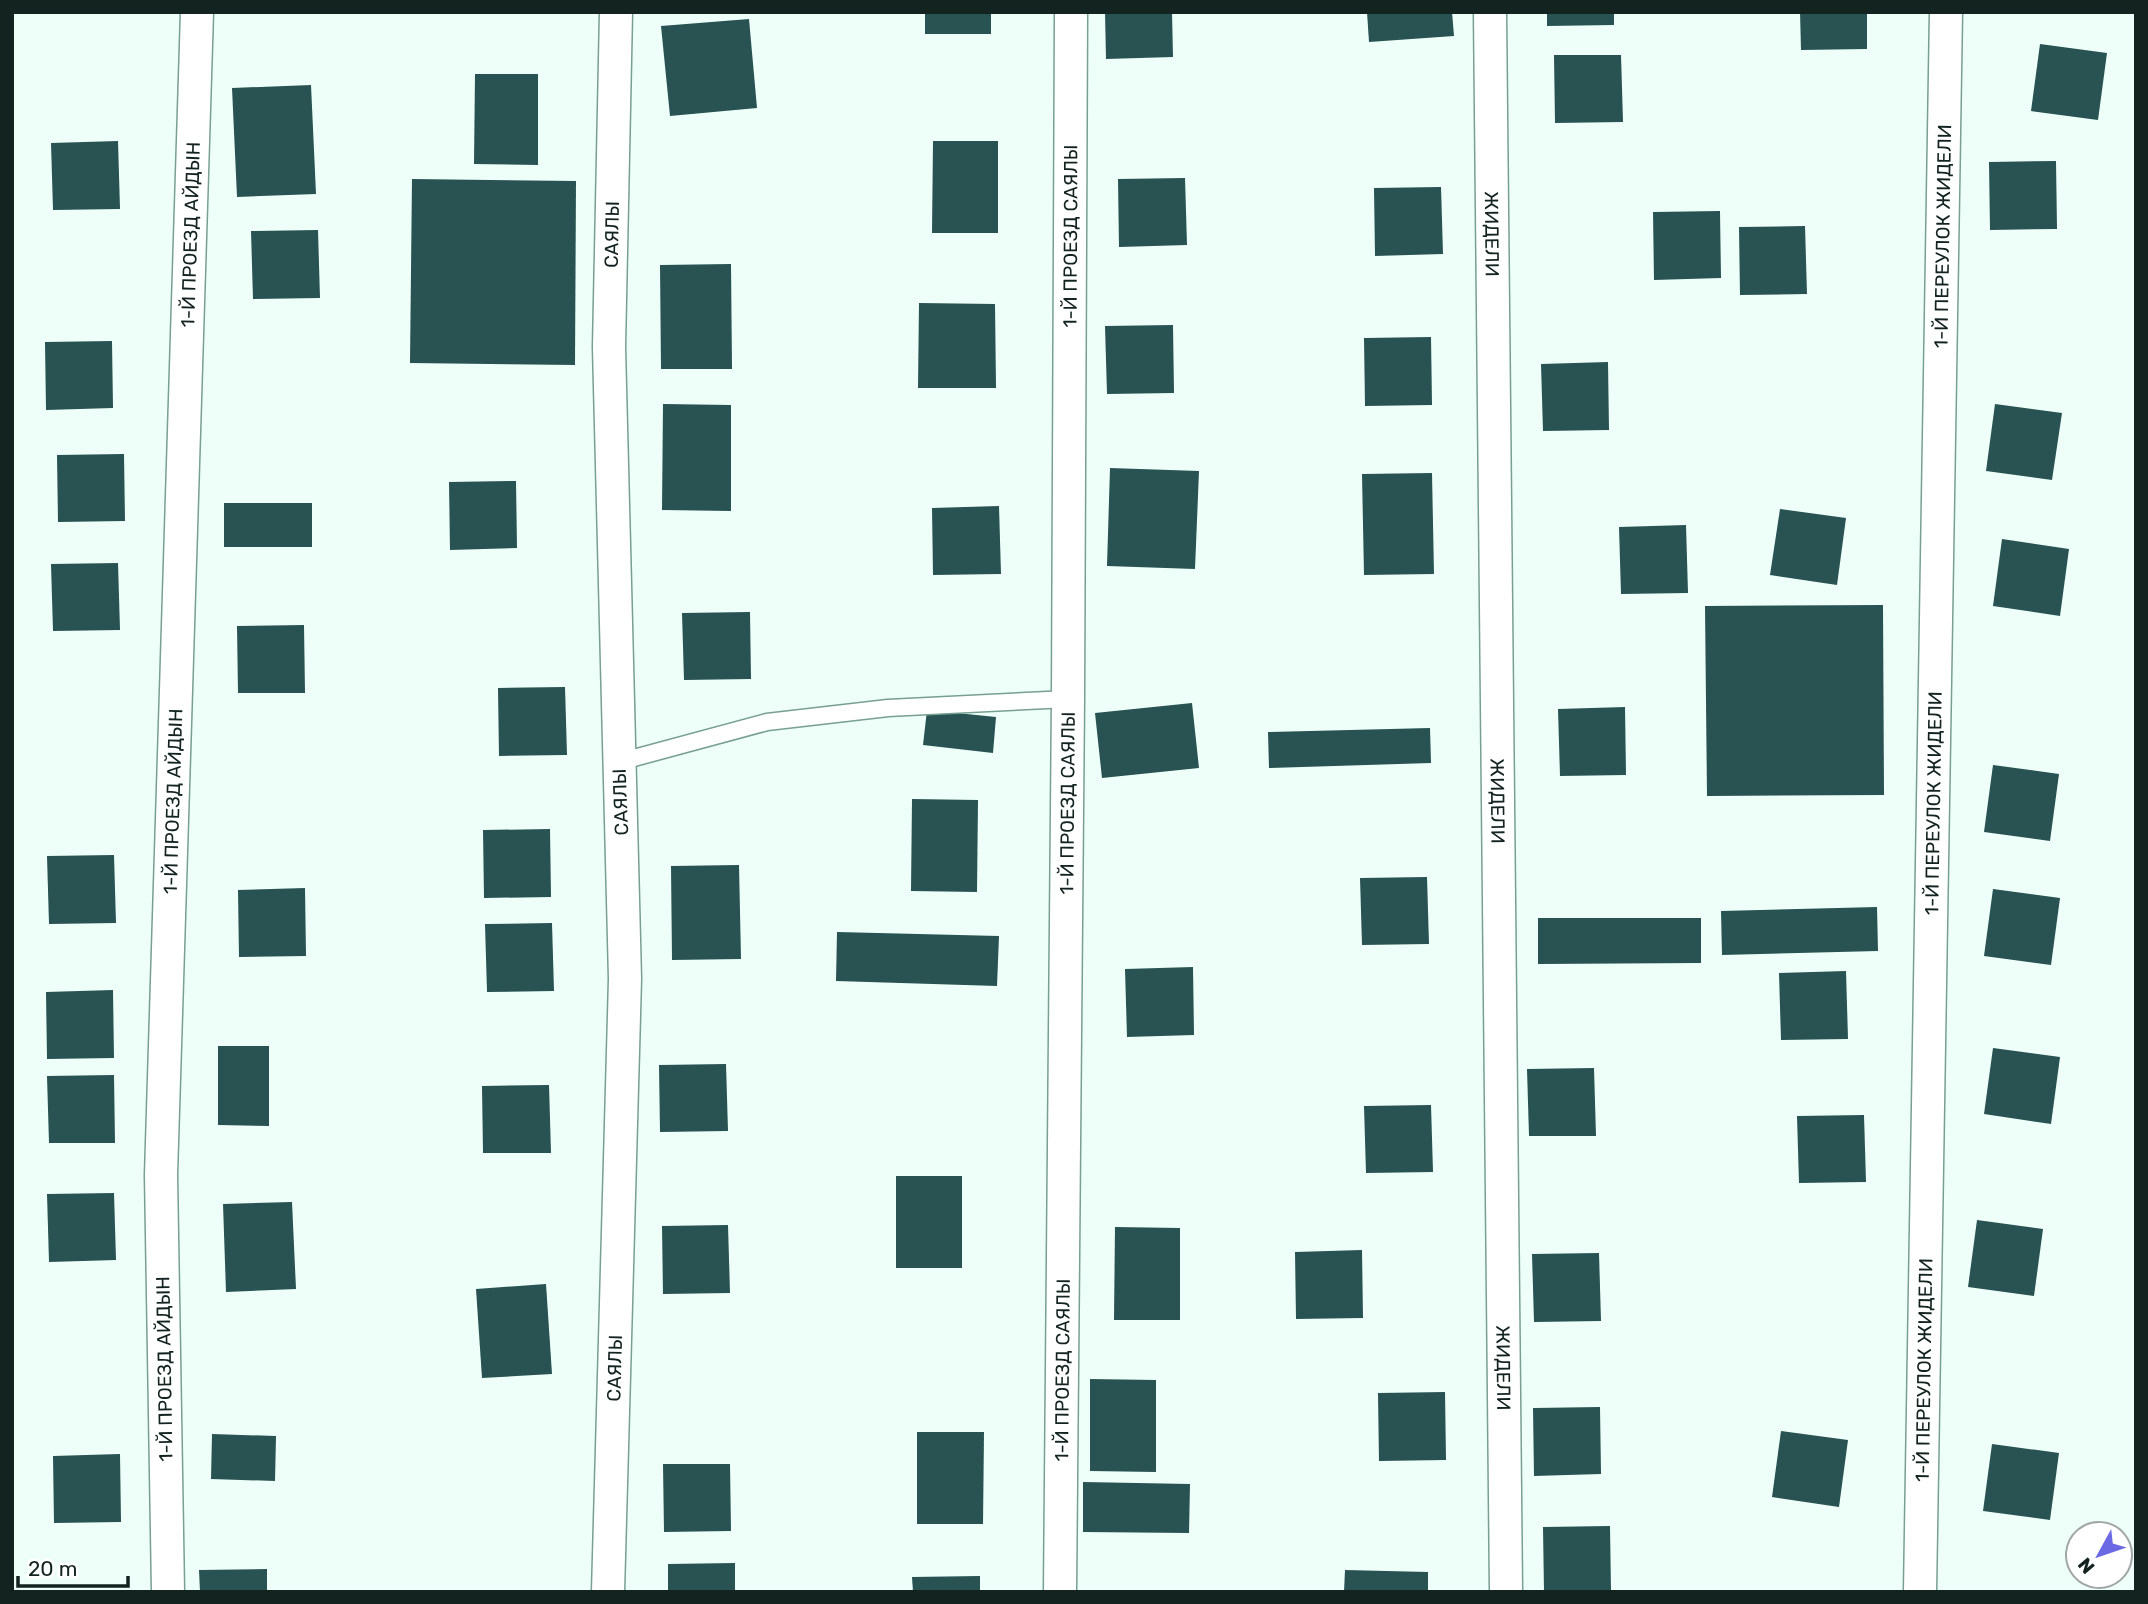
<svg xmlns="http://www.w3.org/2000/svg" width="2148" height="1604" font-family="Rubik,sans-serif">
<rect width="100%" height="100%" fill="#eefff9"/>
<g fill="#285352">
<rect x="925" y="12" width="66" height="22"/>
<polygon points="1105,12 1172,12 1173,57 1106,59"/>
<polygon points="1367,12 1452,12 1454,36 1369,42"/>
<polygon points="1547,12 1614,12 1614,25 1547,26"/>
<polygon points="1800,12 1867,12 1867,49 1801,50"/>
<polygon points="749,19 757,108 670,116 661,26"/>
<polygon points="2040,44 2107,53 2098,120 2031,111"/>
<polygon points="1554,55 1621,55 1623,122 1555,123"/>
<polygon points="475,74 538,74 538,165 474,164"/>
<polygon points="311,85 316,194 237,197 232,88"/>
<polygon points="118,141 120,209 53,210 51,143"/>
<polygon points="933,141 998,141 998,233 932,233"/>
<polygon points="2056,161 2057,229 1990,230 1989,162"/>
<polygon points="1185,178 1187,245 1119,247 1118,179"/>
<polygon points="412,179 576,181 575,365 410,363"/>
<polygon points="1441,187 1443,254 1375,256 1374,188"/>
<polygon points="1720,211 1721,278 1654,280 1653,212"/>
<polygon points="1805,226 1807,294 1740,295 1739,227"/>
<polygon points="318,230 320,298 253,299 251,231"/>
<polygon points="731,264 732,369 661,369 660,265"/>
<polygon points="919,303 995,304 996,388 918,388"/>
<polygon points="1173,325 1174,393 1107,394 1105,326"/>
<polygon points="1431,337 1432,405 1365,406 1364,338"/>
<polygon points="112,341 113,408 46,410 45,342"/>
<polygon points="1608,362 1609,430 1543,431 1541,364"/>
<polygon points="663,404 731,405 731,511 662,510"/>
<polygon points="1995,404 2062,413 2052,480 1986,471"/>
<polygon points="124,454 125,521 58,522 57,455"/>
<polygon points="1110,468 1199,471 1195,569 1107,566"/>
<polygon points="1432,473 1434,574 1364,575 1362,474"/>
<polygon points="516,481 517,548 450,550 449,482"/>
<rect x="224" y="503" width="88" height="44"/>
<polygon points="999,506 1001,574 933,575 932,508"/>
<polygon points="1780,509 1846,518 1837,585 1770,575"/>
<polygon points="1686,525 1688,593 1621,594 1619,527"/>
<polygon points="2002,539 2069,549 2060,616 1993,606"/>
<polygon points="118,563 120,630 53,631 51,564"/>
<polygon points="1883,605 1884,795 1707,796 1705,606"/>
<polygon points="750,612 751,679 684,680 682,613"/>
<polygon points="304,625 305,693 238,693 237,626"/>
<polygon points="565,687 567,755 499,756 498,688"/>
<polygon points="1192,703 1199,768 1102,778 1095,713"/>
<polygon points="1625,707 1626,775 1560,776 1558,709"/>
<polygon points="927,710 996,717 993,753 923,745"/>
<polygon points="1430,728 1431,763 1269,768 1268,732"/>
<polygon points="1993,765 2059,774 2050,841 1984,832"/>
<polygon points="912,799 978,800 977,892 911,891"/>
<polygon points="550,829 551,897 484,898 483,830"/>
<polygon points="114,855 116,923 49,924 47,856"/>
<polygon points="739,865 741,959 672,960 671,866"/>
<polygon points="1427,877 1429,944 1362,945 1360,878"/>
<polygon points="305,888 306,956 239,957 238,890"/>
<polygon points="1993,889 2060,898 2051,965 1984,956"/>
<polygon points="1877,907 1878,951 1722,955 1721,911"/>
<polygon points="1538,918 1701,918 1701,963 1538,964"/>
<polygon points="552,923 554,991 487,992 485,924"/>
<polygon points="837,932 999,936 997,986 836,981"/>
<polygon points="1193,967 1194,1035 1127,1037 1125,969"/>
<polygon points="1846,971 1848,1039 1781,1040 1779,973"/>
<polygon points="113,990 114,1058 47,1059 46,992"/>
<polygon points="218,1046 269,1046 269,1126 218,1125"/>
<polygon points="1993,1048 2060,1057 2051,1124 1984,1114"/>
<polygon points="726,1064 728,1131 660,1132 659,1065"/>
<polygon points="1594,1068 1596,1136 1529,1136 1527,1069"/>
<polygon points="114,1075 115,1143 49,1143 47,1076"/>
<polygon points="549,1085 551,1153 483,1153 482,1086"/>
<polygon points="1431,1105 1433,1172 1366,1173 1364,1106"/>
<polygon points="1864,1115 1866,1182 1799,1183 1797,1116"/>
<rect x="896" y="1176" width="66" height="92"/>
<polygon points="114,1193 116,1260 49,1262 47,1194"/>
<polygon points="292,1202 296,1289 226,1292 223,1204"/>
<polygon points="1977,1220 2043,1229 2034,1296 1968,1287"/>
<polygon points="728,1225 730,1293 663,1294 662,1226"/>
<polygon points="1115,1227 1180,1228 1180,1320 1114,1320"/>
<polygon points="1362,1250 1363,1318 1296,1319 1295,1252"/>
<polygon points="1599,1253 1601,1321 1534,1322 1532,1254"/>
<polygon points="546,1284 552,1374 482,1378 476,1289"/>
<polygon points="1090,1379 1156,1380 1156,1472 1090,1471"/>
<polygon points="1445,1392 1446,1460 1379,1461 1378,1393"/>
<polygon points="1600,1407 1601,1474 1534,1476 1533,1408"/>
<polygon points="1781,1431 1848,1440 1839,1507 1772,1497"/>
<polygon points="917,1432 984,1432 983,1524 917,1524"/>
<polygon points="212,1434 276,1436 275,1481 211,1479"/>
<polygon points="1992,1444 2059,1453 2050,1520 1983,1511"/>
<polygon points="120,1454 121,1522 54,1523 53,1456"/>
<polygon points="663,1464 730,1464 731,1531 664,1532"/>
<polygon points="1083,1482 1190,1484 1189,1533 1083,1532"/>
<polygon points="1610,1526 1611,1592 1544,1592 1543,1527"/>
<polygon points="735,1563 735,1592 668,1592 668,1564"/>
<polygon points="267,1569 267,1592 200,1592 199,1570"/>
<polygon points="1345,1570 1428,1572 1428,1592 1344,1592"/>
<polygon points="980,1576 980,1592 913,1592 912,1577"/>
</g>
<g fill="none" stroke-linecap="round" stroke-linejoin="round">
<defs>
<polyline id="lane" points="619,762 767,722 888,708 1068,699"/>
<g id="street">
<path id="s1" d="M1490,12l16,1580"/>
<path id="s2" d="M168,1592l-7,-417 36,-1163"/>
<path id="s3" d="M608,1592l17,-613 -16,-632 7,-335"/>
<path id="s4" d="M1060,1592l8,-893 3,-687"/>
<path id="s5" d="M1920,1592l26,-1580"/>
</g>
</defs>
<use href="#lane" stroke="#779f92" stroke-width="19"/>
<use href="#street" stroke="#779f92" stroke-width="35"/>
<use href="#lane" stroke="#fff" stroke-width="16"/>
<use href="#street" stroke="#fff" stroke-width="32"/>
</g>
<g text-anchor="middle" stroke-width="7" stroke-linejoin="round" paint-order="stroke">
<g font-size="19" fill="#13231f" stroke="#fff">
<text dy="7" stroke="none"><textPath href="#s2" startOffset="1358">1-Й ПРОЕЗД АЙДЫН</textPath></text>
<text dy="7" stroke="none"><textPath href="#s3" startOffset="1358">САЯЛЫ</textPath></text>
<text dy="7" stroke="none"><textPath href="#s4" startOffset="1356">1-Й ПРОЕЗД САЯЛЫ</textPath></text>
<text dy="7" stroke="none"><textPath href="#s1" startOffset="222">ЖИДЕЛИ</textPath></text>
<text dy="7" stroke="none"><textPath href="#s5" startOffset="1356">1-Й ПЕРЕУЛОК ЖИДЕЛИ</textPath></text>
<text dy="7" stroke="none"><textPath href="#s2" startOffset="791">1-Й ПРОЕЗД АЙДЫН</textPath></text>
<text transform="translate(620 802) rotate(-92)" y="7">САЯЛЫ</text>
<text dy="7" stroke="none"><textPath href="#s4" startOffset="789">1-Й ПРОЕЗД САЯЛЫ</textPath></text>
<text dy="7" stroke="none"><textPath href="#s1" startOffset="789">ЖИДЕЛИ</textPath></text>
<text dy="7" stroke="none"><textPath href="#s5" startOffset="789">1-Й ПЕРЕУЛОК ЖИДЕЛИ</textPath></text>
<text transform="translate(164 1369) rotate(-91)" y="7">1-Й ПРОЕЗД АЙДЫН</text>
<text dy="7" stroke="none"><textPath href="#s3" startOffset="224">САЯЛЫ</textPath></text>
<text dy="7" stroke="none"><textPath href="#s4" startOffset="222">1-Й ПРОЕЗД САЯЛЫ</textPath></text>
<text dy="7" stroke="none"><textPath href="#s1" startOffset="1356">ЖИДЕЛИ</textPath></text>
<text dy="7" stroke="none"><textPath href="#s5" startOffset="222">1-Й ПЕРЕУЛОК ЖИДЕЛИ</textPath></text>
</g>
</g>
<rect width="2148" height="1604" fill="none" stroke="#13231f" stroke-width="28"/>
<g transform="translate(2099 1555) rotate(230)"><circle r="33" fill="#ffffff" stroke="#a1a7a5" stroke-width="2"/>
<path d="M0-5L12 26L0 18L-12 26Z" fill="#6b69e3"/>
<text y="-10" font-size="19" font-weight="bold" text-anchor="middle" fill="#13231f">N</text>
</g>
<path d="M18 1576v10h110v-10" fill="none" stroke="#13231f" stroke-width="3.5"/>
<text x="28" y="1576" font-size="21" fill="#13231f" stroke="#ffffff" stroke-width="5" paint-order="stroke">20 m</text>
</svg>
